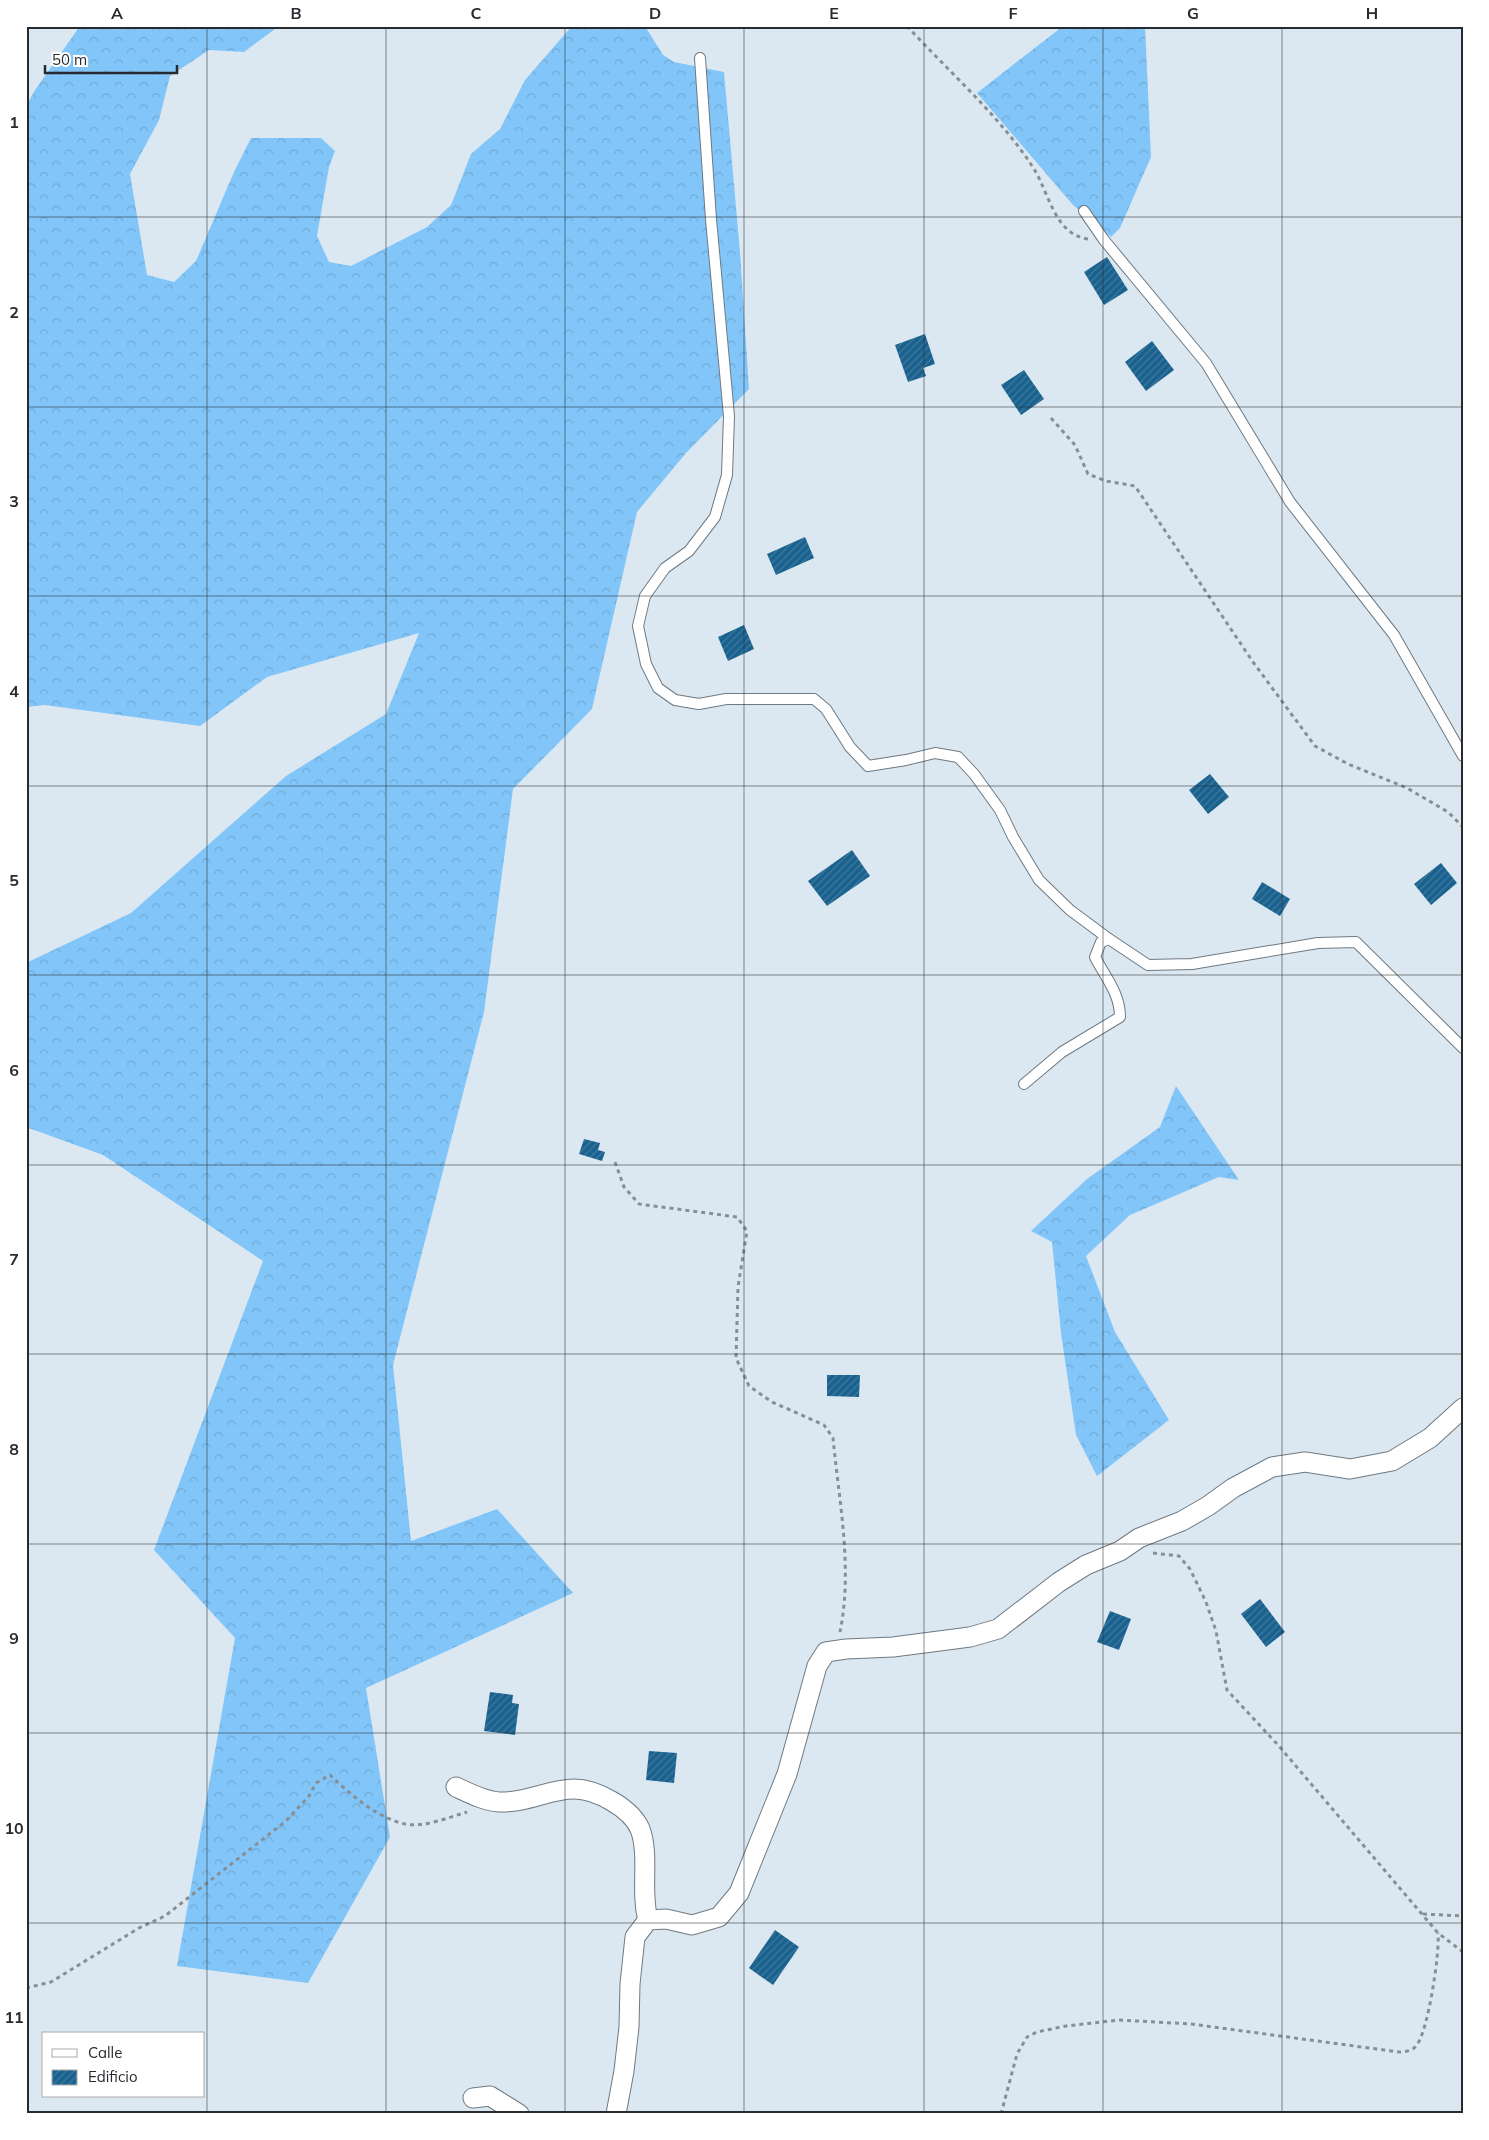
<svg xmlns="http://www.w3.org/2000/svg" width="1489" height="2140" font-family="Mulish,sans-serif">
<defs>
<pattern id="forest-crowns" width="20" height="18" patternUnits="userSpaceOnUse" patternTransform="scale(1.25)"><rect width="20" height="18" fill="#82c6f9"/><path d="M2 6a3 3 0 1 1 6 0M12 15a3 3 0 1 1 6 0" fill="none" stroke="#70aad6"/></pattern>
<pattern id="building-hatch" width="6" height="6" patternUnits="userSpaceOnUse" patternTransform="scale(1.25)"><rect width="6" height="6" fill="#19628f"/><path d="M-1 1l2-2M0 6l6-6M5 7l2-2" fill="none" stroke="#42799c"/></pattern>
</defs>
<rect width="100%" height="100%" fill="#dce8f1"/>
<g fill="url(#forest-crowns)">
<polygon points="80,26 279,26 244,52 209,50 170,76 159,120 130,174 147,275 174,282 196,261 234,172 251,138 321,138 335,151 329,167 317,236 329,262 351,266 427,227 451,205 471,154 500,129 525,80 572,26 645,26 663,55 674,62 724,72 740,252 749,389 686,453 637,512 592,709 513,789 484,1012 393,1365 411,1541 497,1509 573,1593 366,1688 390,1837 308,1983 177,1966 235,1638 154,1550 263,1261 103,1155 26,1127 26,963 131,913 286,776 386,714 419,633 267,677 200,726 45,705 26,707 26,106 35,90"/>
<polygon points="1063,26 1145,26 1151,157 1120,228 1111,237 1073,205 977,93"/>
<polygon points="1176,1086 1239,1180 1219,1177 1130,1215 1086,1256 1115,1332 1169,1420 1097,1476 1076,1435 1061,1333 1052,1242 1031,1231 1087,1179 1160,1127"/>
</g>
<g fill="url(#building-hatch)">
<polygon points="1107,257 1128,290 1104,305 1084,272"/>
<polygon points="925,334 935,364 923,368 926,376 908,382 895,345"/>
<polygon points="1152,341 1174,370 1146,391 1125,362"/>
<polygon points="1024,370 1044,399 1021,415 1001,385"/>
<polygon points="805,537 814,558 776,575 767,554"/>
<polygon points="744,625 754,649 728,661 718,637"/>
<polygon points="1210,774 1229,797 1208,814 1189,790"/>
<polygon points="852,850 870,876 827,906 808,881"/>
<polygon points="1441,863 1457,883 1431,905 1414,884"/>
<polygon points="1262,882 1290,899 1280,916 1252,899"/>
<polygon points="584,1139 600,1143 598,1150 605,1152 602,1161 579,1154"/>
<polygon points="827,1375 860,1375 859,1397 827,1396"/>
<polygon points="1260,1599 1285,1632 1266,1647 1241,1614"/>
<polygon points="1110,1611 1131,1619 1119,1650 1097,1642"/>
<polygon points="490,1692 513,1695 512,1703 519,1704 515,1735 484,1731"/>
<polygon points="649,1751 677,1753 674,1783 646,1780"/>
<polygon points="775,1930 799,1947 773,1985 749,1968"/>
</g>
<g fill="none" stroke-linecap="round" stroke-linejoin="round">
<defs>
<g id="lane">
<polyline points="700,58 711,219 729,416 727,475 715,517 689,551 665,568 645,596 638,626 646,664 658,688 675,700 699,704 726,699 814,699 826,709 850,747 868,766 906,760 935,753 958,757 974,774 1000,810 1013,837 1039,880 1070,910 1109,939"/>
<polyline points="1084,211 1104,240 1206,363 1290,502 1394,635 1463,756"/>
<path d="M1024,1084l38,-32 58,-35c0,-24 -15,-40 -25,-60l6,-15 8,-3 39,26 44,-1 126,-21 38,-1 107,106"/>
</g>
<g id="street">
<path d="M456,1787c13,6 28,14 43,15 28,1 50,-13 75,-13 22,0 57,19 66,40 10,26 0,62 8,91"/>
<polyline points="473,2098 490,2096 519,2114"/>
<polyline points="616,2114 624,2071 629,2027 630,1984 635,1937 648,1920 666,1919 692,1925 719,1917 739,1893 787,1774 817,1666 826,1652 846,1649 893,1647 970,1637 998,1629 1059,1582 1086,1565 1120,1551 1139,1538 1182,1521 1208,1506 1233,1488 1272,1467 1305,1462 1350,1469 1392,1461 1430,1438 1463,1408"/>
</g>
</defs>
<use href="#lane" stroke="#6f7982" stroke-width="12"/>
<use href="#street" stroke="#6f7982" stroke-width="21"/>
<g stroke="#868f95" stroke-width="3" stroke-dasharray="4 4" stroke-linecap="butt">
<path d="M907,26c41,45 95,92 127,143 15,24 21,66 54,70"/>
<polyline points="1051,418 1075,445 1088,474 1106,481 1135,486 1253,662 1315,746 1348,764 1407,788 1448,812 1463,827"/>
<path d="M615,1162l9,25 15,17 98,13 10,14 -9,56 -2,71 13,28 23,16 52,23 9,13c6,63 20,131 7,194"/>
<polyline points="1153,1553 1179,1556 1190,1569 1206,1602 1216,1631 1227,1690 1278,1745 1438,1933 1463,1952"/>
<polyline points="1423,1914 1463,1916"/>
<path d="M26,1988l25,-6 88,-54 26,-12 121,-95 23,-25 7,-13 14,-8c20,19 47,43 75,49 18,4 45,-7 62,-12"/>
<path d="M1001,2114l16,-60 10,-17 10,-5 29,-6 53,-6 72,4 208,28c6,0 13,-1 17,-6 12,-13 24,-94 22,-113"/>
</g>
<use href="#lane" stroke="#fff" stroke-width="10"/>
<use href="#street" stroke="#fff" stroke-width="19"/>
</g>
<path fill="none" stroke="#272b2f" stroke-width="1" stroke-opacity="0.55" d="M207,26v2088M386,26v2088M565,26v2088M744,26v2088M924,26v2088M1103,26v2088M1282,26v2088M26,217h1437M26,407h1437M26,596h1437M26,786h1437M26,975h1437M26,1165h1437M26,1354h1437M26,1544h1437M26,1733h1437M26,1923h1437"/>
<rect width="1489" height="2140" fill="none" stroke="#ffffff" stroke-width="55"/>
<rect x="42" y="2032" width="162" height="65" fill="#ffffff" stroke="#a9aaac"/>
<rect x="52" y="2049" width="25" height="8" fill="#ffffff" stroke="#a9aaac"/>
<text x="88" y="2058" font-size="15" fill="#272b2f">Calle</text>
<rect x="52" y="2070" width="25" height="15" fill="url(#building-hatch)" stroke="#a9aaac"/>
<text x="88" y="2082" font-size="15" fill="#272b2f">Edificio</text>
<path d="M45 65v8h132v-8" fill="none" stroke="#272b2f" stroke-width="2.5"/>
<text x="52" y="65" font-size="15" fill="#272b2f" stroke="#ffffff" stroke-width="4" paint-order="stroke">50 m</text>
<rect x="28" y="28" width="1434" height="2084" fill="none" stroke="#272b2f" stroke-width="2"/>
<g font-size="16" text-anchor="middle" font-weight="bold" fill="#272b2f">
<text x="117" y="19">A</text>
<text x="296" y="19">B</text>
<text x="476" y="19">C</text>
<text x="655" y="19">D</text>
<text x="834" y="19">E</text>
<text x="1013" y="19">F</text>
<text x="1193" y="19">G</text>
<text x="1372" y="19">H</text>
<text x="14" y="128">1</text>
<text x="14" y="318">2</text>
<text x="14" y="507">3</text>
<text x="14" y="697">4</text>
<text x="14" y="886">5</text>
<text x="14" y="1076">6</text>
<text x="14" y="1265">7</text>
<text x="14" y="1455">8</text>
<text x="14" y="1644">9</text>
<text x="14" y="1834">10</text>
<text x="14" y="2023">11</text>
</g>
</svg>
